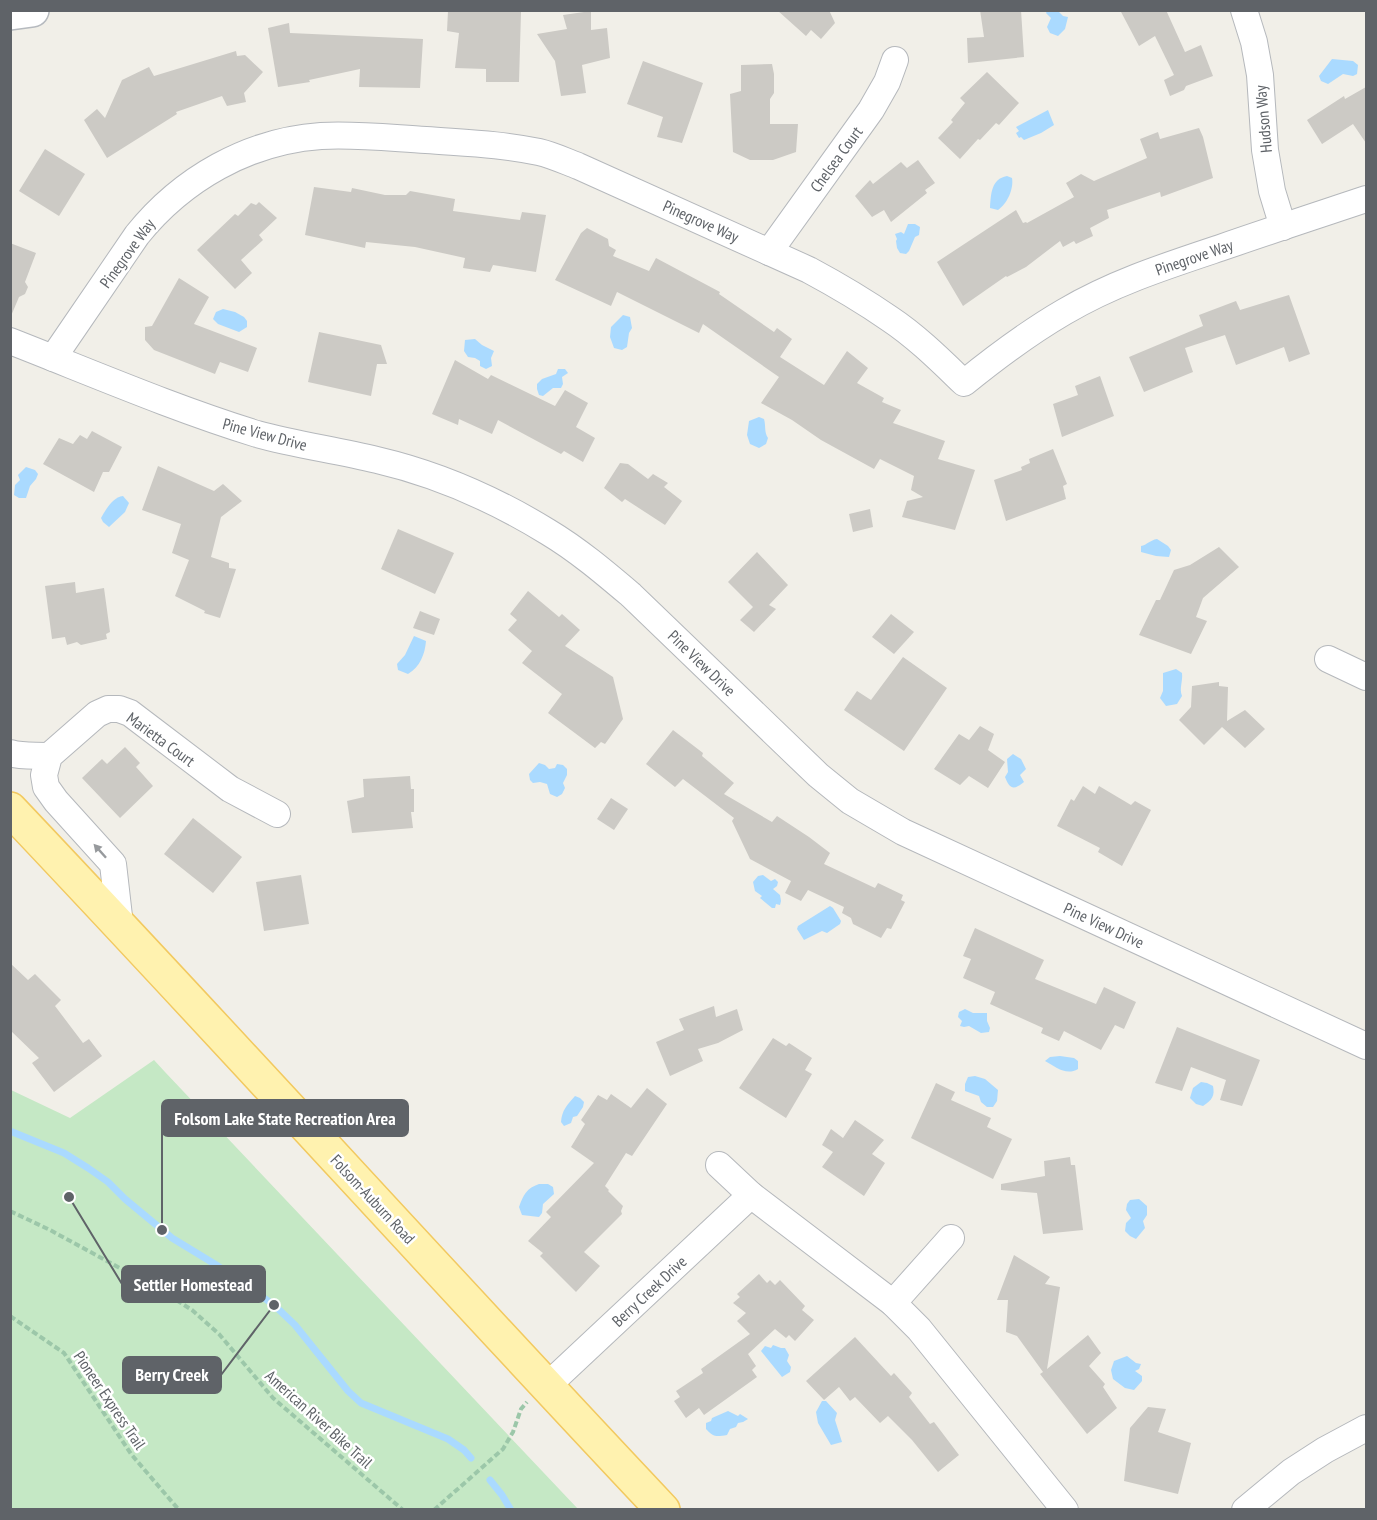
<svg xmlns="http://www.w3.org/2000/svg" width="1377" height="1520" font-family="'PT Sans Narrow',sans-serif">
<rect width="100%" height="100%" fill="#f1efe8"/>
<polygon fill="#c5e8c5" points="154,1060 165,1072 578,1509 11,1509 11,1090 70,1118"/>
<g fill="#aadaff">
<polygon points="1047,11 1061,11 1059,12 1063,16 1068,17 1065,29 1058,36 1050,33 1047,27 1051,18 1046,13"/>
<polygon points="1332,59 1353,61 1358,65 1357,74 1353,76 1343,74 1328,84 1321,81 1319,76"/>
<polygon points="1048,110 1054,125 1041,133 1024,140 1021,137 1019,138 1016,133 1019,131 1016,127"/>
<path d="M1007,176l5,2c2,11 -5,26 -14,32l-8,-2c1,-14 1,-29 17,-32z"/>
<polygon points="908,224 915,224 920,227 919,235 915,237 909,251 906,254 900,253 897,248 896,241 897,239 895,234 901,232 904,234"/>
<polygon points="223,309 235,312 244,317 247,321 247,327 239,332 218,324 213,319 216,312"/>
<polygon points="623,315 630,317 632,328 629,333 627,347 622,350 614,348 610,337 611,327"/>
<polygon points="475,339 482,345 494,351 491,358 492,366 486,369 480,366 480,361 475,358 468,357 464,351 465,340"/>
<polygon points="558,369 565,369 568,373 562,377 563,384 561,388 553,388 543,396 539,395 537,389 537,384 542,379 556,374"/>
<path d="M759,417l5,2c2,7 0,13 4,19l-2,6 -7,4 -9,-4 -3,-9 2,-14z"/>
<polygon points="26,467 35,470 38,474 36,479 30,486 26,498 19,498 14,495 15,485 20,480 18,475"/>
<path d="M123,496l6,7 -4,9 -16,15 -6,-5 -2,-4c5,-9 12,-21 22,-22z"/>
<path d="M1157,539l11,7 3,4 -2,7 -13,-1 -15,-4v-6c6,-1 9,-6 16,-7z"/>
<path d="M414,636l12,5c-1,13 -6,26 -18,33l-10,-4 -1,-6 8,-9z"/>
<path d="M1176,669l6,4c1,9 -3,15 0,23l-5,8 -11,2 -6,-8 3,-7v-18z"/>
<path d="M1013,754l8,5 5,10 -6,6 4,7c-10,8 -14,8 -19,-5l3,-5 -1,-13z"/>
<polygon points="539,763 545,765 549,769 555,768 557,764 563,765 567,769 567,775 563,783 565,788 562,794 557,797 550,794 547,784 540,782 533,783 530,780 529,774"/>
<polygon points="763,875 771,881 775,879 778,882 777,886 773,889 780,895 781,901 780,905 776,904 775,908 772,908 760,898 762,896 755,891 753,882 758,876"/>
<polygon points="830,906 833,908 841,921 840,924 827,933 822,931 804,940 797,929 798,926"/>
<polygon points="965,1009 973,1013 987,1013 987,1021 990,1028 989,1032 981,1033 969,1026 964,1027 960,1026 962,1021 958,1017 959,1012"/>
<path d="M1060,1056l14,2 4,3v8c-12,7 -22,-2 -33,-8l5,-4z"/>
<polygon points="975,1076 985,1079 998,1090 997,1101 993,1107 987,1107 981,1102 979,1096 965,1091 965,1084 968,1077"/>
<path d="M1201,1082l6,1 6,3c2,10 -1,14 -10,20l-7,-2 -6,-6 3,-10z"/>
<path d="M575,1096l5,2 4,4 -1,5 -6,9 -4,1 -2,6 -7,3 -3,-4c1,-12 6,-17 14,-26z"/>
<path d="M539,1184h9l5,3 1,7 -11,10 -1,9 -3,4 -17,-2 -3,-8c4,-12 8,-19 20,-23z"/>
<polygon points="1139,1199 1147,1206 1147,1215 1143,1221 1145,1228 1136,1239 1130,1236 1125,1231 1126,1223 1131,1218 1126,1210 1127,1204 1130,1200"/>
<polygon points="773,1345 781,1348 785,1348 789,1355 787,1361 791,1367 790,1372 782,1377 761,1351 765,1346 771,1348"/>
<polygon points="1127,1356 1136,1363 1141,1364 1139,1369 1135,1371 1142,1376 1142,1381 1134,1390 1125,1388 1113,1379 1111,1370 1114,1361"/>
<polygon points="822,1401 826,1401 837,1413 835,1420 842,1442 831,1445 818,1423 816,1412"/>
<path d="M728,1411l10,5 2,-2 8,5 -5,3 -5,1 -2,4 -6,2 -3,6c-11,2 -14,2 -21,-6v-6l5,-2 1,-3z"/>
</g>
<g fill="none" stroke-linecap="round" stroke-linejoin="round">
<g stroke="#aadaff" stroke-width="7">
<polyline points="10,1131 64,1153 88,1168 108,1182 125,1199 172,1238 218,1266 274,1305 295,1325 348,1391 361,1403 448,1439 464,1450 471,1458"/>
<polyline points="490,1480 502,1495 511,1510"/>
</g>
</g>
<g fill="#cccac5">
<polygon points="777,10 829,10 835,23 821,39 811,30 806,36"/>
<polygon points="980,10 1021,10 1024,57 968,63 967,38 984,37"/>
<polygon points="1120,10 1166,10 1185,52 1201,45 1213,76 1186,86 1184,90 1170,96 1164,80 1174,75 1155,36 1139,46"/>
<polygon points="448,11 521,12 519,82 486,82 486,69 455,68 459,33 447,31"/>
<polygon points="591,11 591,30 607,28 610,58 582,65 586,93 561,96 555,61 537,34 567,29 563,15"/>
<polygon points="289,23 290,33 423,39 420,88 359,87 360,69 309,80 310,82 278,87 268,28"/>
<polygon points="236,51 237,56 245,55 263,72 244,93 246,102 227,106 222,96 176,112 177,114 107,158 84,120 97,109 105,118 122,80 149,67 154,76"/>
<polygon points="643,61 703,83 682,143 657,137 663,117 627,104"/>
<polygon points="772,64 774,74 774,93 770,99 770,124 798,124 796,152 773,160 750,160 733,152 730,94 741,91 741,65"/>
<polygon points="987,72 1019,103 999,125 996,123 980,140 978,139 960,159 938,138 953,122 951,120 965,103 960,98"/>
<polygon points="1366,87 1366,143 1353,124 1322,144 1307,120 1344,96 1345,99"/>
<polygon points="1199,128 1203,137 1213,178 1161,197 1160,192 1107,210 1109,218 1090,228 1093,236 1076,244 1074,241 1063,247 1060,241 1026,267 1007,277 1006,276 963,306 937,262 1016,210 1023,223 1026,222 1027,223 1074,197 1066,183 1081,174 1094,181 1147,158 1140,139 1158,132 1160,139"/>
<polygon points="45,149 85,174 59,216 19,191"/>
<polygon points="918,160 935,183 925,190 927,193 891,222 884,210 872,217 855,196 870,180 873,184 901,162 907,168"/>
<polygon points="314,187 351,192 352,188 385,195 406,195 410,191 455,199 453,211 520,220 522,212 546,215 536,272 493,265 490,272 463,268 465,258 415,247 366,242 365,248 305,235"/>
<polygon points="259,202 277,218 259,235 263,240 241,260 252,273 235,289 197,250 235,214 238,216 251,203 256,205"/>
<polygon points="587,228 608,239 609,246 616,250 613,256 649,271 656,258 720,292 719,294 774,332 777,328 792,339 780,357 824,385 847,351 868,368 857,383 884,398 882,402 901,410 893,423 945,441 938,459 975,470 955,530 902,517 907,501 923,497 911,490 914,476 880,459 874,469 821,440 792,420 761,403 779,377 703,324 699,333 617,292 611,306 555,280 581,233"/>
<polygon points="10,243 36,253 25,282 28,287 25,294 19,297 11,316"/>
<polygon points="179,278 209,297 194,324 257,348 248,372 220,362 215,374 154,350 145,340 145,327 152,326"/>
<polygon points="1289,295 1310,354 1289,362 1284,347 1236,365 1225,335 1185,348 1193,372 1144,392 1129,357 1203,326 1199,315 1236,301 1240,310"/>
<polygon points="319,332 381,345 387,364 377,364 371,396 308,382"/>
<polygon points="455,360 488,379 491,375 555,406 565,390 588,403 576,427 595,438 583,462 564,451 561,454 498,420 492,434 459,419 458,425 432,414"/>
<polygon points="1100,376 1114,416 1062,437 1053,404 1078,395 1075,386"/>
<polygon points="92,431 122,447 109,472 103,472 94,492 43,464 59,438 73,444 80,435 87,439"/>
<polygon points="1053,449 1067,484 1063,486 1066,499 1006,521 994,480 1022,470 1021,467 1030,463 1029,459"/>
<polygon points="620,463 628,464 648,479 653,474 668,483 664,487 682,501 665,525 625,499 622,502 604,488"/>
<polygon points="158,466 214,491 223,484 242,501 221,517 211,557 229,563 229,568 236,569 220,618 204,613 205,611 175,596 189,560 172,553 181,524 142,510"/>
<polygon points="870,509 873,527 853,532 849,514"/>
<polygon points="398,529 454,553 435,594 381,569"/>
<polygon points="1219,547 1239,567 1203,598 1196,617 1207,621 1191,654 1139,635 1156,600 1160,600 1174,570 1190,565"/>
<polygon points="757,552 788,585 769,605 776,609 754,632 740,620 753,607 728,582"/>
<polygon points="75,582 76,593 104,588 110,632 106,634 107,639 81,645 77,642 67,645 65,637 52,639 45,586"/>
<polygon points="528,591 559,617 562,614 580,630 565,646 613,677 623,719 605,744 601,742 595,748 548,713 562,694 522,663 532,651 508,630 517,620 510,614"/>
<polygon points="420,611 440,619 434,635 413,628"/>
<polygon points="891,614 914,632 894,654 872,637"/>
<polygon points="903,657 947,688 904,751 844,710 857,691 871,700"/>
<polygon points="1219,682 1219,686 1228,687 1227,721 1245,710 1265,729 1245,748 1222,727 1204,745 1179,720 1191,707 1192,686"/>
<polygon points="980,726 994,734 988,750 1005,762 988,788 969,776 960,785 934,769 959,734 969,740"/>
<polygon points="673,730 703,753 702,756 734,783 724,794 772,822 777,816 809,837 830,853 824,864 875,888 878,883 903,895 901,900 905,902 891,929 887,928 881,938 853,924 851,918 842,913 844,907 808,890 801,901 785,893 791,881 750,859 732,821 734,818 683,779 675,787 646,764"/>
<polygon points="125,747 140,763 136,767 153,786 120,818 82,778 102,759 107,764"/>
<polygon points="410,776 411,789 414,789 414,812 411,812 413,828 352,833 347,801 364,797 363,779"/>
<polygon points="1083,786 1095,794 1099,786 1131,805 1135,801 1151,810 1122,866 1098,852 1100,848 1057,826 1071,799 1074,801"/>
<polygon points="611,798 628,809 614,830 597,819"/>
<polygon points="193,818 242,857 213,893 164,854"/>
<polygon points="301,875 309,924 264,931 256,882"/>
<polygon points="975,928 1044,960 1035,979 1096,1004 1104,987 1136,1002 1124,1029 1115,1025 1101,1050 1064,1031 1059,1041 1041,1033 1043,1028 990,1004 995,992 963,978 971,959 963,956"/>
<polygon points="10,963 28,980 35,974 61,1000 55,1006 83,1043 89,1039 102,1056 54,1092 32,1063 39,1058 10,1030"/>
<polygon points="714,1006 716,1017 737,1009 743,1030 718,1043 698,1049 703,1061 670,1076 656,1042 684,1030 679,1019"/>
<polygon points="1177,1027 1260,1060 1242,1106 1220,1100 1226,1080 1191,1067 1182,1091 1155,1083"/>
<polygon points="773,1038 786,1046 789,1043 812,1058 805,1070 812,1074 786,1118 739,1088"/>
<polygon points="936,1083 955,1092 951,1100 991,1118 987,1127 1012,1139 993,1179 911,1138"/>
<polygon points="647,1088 667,1104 632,1156 626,1153 605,1186 609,1190 608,1191 623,1206 621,1211 622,1214 584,1252 600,1266 576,1292 540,1256 543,1253 528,1241 551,1217 546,1212 594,1163 571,1147 585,1124 581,1120 598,1095 607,1100 611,1094 631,1108"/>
<polygon points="855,1120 884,1140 872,1154 885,1163 864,1196 822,1167 833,1152 822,1145 831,1129 843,1138"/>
<polygon points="1070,1157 1071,1165 1075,1165 1083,1230 1043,1234 1037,1193 1001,1190 1001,1184 1045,1176 1044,1161"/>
<polygon points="1014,1255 1050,1277 1045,1284 1060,1287 1047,1369 1088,1335 1101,1353 1089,1366 1105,1384 1103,1387 1117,1408 1087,1434 1040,1374 1043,1372 1017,1336 1006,1332 1008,1300 997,1300"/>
<polygon points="759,1274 767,1283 770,1280 775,1285 780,1280 805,1306 802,1310 814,1320 795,1341 789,1335 786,1338 775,1329 748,1354 756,1366 752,1370 757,1377 704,1415 699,1408 686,1418 674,1401 680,1397 676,1391 703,1373 701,1369 750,1334 737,1321 746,1313 733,1303 740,1297 737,1294"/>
<polygon points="855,1337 891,1376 894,1373 912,1393 909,1397 930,1424 934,1422 959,1455 938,1472 912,1440 888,1416 880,1423 855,1397 850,1401 839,1387 824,1400 806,1381"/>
<polygon points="1148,1407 1166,1409 1158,1432 1191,1443 1178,1494 1124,1481 1130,1428"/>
</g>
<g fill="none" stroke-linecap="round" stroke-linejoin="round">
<defs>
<g id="minor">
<polyline points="1244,10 1254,42 1260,75 1265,150 1272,191 1283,227"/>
<polyline points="769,252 871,110 887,82 895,60"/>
<path d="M10,341c82,32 163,67 247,93 40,11 80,16 120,26 60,14 119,40 171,72 30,18 57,41 83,63l187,180 32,26 53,31 463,214"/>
<path d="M53,358l84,-123c45,-56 111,-94 184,-99 35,-2 70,2 105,4 38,3 76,4 113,12 13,3 26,9 39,14l231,104c28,15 55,31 81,49 27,18 51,42 74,64 32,-26 64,-50 100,-71 49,-29 102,-46 156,-64 49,-17 98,-33 146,-49"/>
<polyline points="1328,659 1366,677"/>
<path d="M10,753c13,4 26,2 39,3"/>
<polyline points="120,925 113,864 56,801 46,787 44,775 49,756 97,714 108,709 119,709 130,713 230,789 277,814"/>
<polyline points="719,1165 751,1195 893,1303 919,1329 1065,1510"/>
<polyline points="893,1303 951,1238"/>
<polyline points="547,1386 751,1195"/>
<polyline points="1245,1510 1291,1472 1325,1450 1366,1428"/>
</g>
<polyline id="secondary" points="10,13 32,10"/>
<path id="primary" d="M10,809c220,232 434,469 653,701"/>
</defs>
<use href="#minor" stroke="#b5b8bc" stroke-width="28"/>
<use href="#secondary" stroke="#b6babf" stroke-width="36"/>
<use href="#primary" stroke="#f2c960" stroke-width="36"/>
<g stroke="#9cc7a9" stroke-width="4" stroke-dasharray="6 3" stroke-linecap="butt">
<polyline points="10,1211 50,1230 162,1291 192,1310 219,1334 273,1398 403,1510"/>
<polyline points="10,1316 64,1353 131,1454 179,1510"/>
<polyline points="434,1510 503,1449 513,1432 521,1409 527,1402"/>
</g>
<use href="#minor" stroke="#fff" stroke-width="26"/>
<use href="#secondary" stroke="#fff" stroke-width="33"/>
<use href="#primary" stroke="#fff2af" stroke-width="33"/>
</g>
<defs><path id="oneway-solid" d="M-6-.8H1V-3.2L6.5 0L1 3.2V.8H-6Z" transform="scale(1.5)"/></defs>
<use fill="#979a9d" href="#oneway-solid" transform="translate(100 851) rotate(-132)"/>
<g text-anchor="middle" stroke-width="5" stroke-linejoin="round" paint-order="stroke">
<g font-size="16" fill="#5f6368" stroke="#fff">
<text transform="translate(1263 119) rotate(-95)" y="6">Hudson Way</text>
<text transform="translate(836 159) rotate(-54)" y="6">Chelsea Court</text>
<text transform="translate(701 221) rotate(24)" y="6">Pinegrove Way</text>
<text transform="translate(127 253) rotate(-54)" y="6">Pinegrove Way</text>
<text transform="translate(1194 257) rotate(-19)" y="6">Pinegrove Way</text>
<text transform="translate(265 434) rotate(15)" y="6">Pine View Drive</text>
<text transform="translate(702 663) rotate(44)" y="6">Pine View Drive</text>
<text transform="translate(161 739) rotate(36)" y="6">Marietta Court</text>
<text transform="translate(1104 925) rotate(25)" y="6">Pine View Drive</text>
<text transform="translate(373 1199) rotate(47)" y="6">Folsom-Auburn Road</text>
<text transform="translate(649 1291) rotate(-43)" y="6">Berry Creek Drive</text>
<text transform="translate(110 1400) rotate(56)" y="6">Pioneer Express Trail</text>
<text transform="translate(319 1419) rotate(42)" y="6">American River Bike Trail</text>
</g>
</g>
<path fill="none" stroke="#5f6368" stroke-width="2" d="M162 1230L162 1118M69 1197L122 1284M274 1305L221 1375"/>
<g fill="#5f6368" stroke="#fff" stroke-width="2">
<circle cx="162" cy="1230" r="6"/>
<circle cx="69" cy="1197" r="6"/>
<circle cx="274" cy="1305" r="6"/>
</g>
<g fill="#5f6368" stroke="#5f6368" stroke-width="2">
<rect x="162" y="1100" width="246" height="36" rx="6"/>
<rect x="122" y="1266" width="143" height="36" rx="6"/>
<rect x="123" y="1357" width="98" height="36" rx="6"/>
</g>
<g font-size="18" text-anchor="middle" font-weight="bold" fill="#fff">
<text x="285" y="1125">Folsom Lake State Recreation Area</text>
<text x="193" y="1291">Settler Homestead</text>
<text x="172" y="1381">Berry Creek</text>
</g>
<rect width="1377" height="1520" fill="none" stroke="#5f6368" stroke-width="24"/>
</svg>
